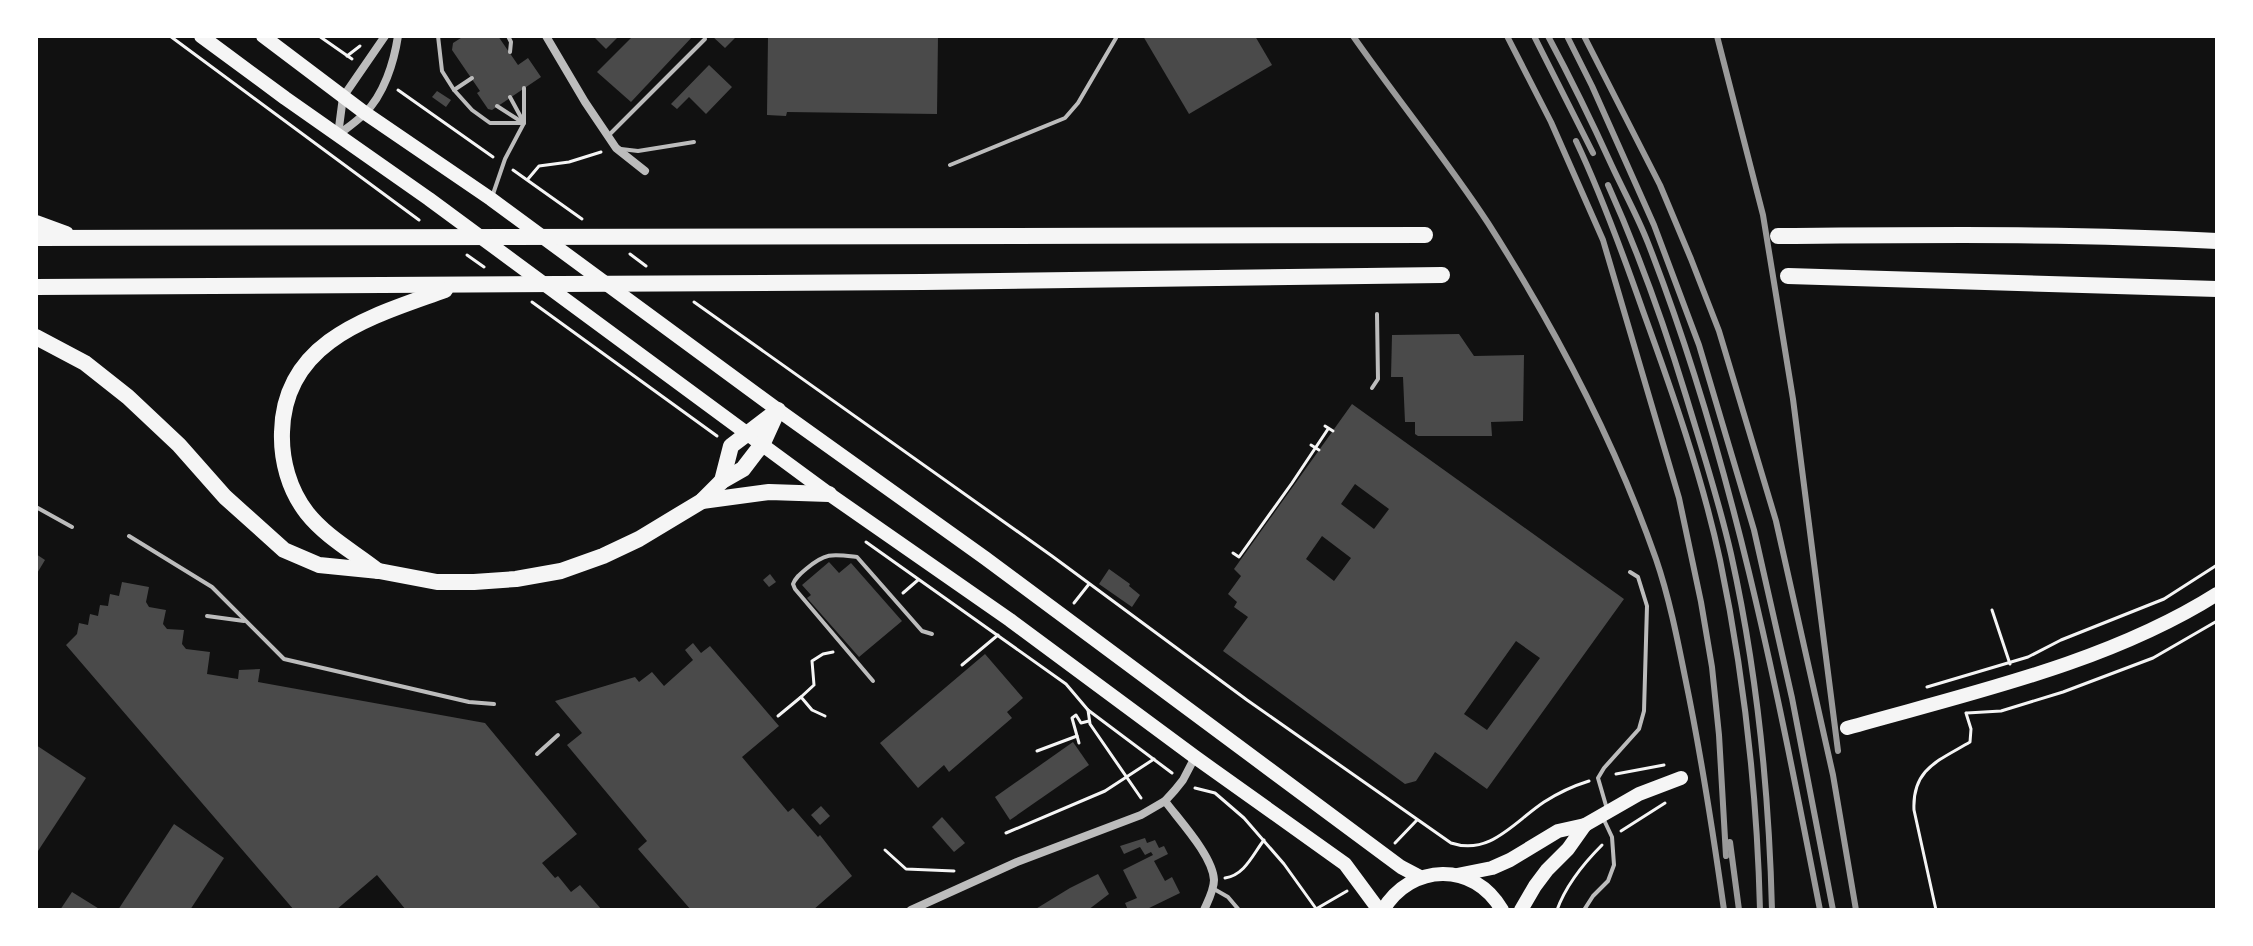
<svg xmlns="http://www.w3.org/2000/svg" width="2253" height="946" font-family="'Public Sans',sans-serif">
<rect width="100%" height="100%" fill="#111"/>
<g fill="#4a4a4a" fill-rule="evenodd">
<polygon points="464,36 498,36 518,65 528,58 541,77 492,110 488,109 477,93 480,91 452,50 453,43"/>
<polygon points="593,36 619,36 606,49"/>
<polygon points="633,36 693,36 631,102 597,72"/>
<polygon points="712,36 737,36 725,48"/>
<polygon points="768,36 938,36 937,114 787,112 786,116 767,115"/>
<polygon points="1143,36 1255,36 1272,65 1189,114"/>
<polygon points="709,65 732,87 706,114 689,97 677,109 671,104"/>
<polygon points="437,91 451,100 446,107 432,97"/>
<polygon points="1459,334 1474,356 1524,355 1523,421 1491,422 1492,436 1418,436 1415,434 1415,422 1405,422 1403,377 1391,377 1392,335"/>
<path d="M1352,404l272,195 -137,190 -52,-37 -19,29 -11,3 -182,-133 25,-34 -14,-10 3,-5 -9,-8 13,-18 -7,-7zM1355,484l34,25 -15,20 -33,-25zM1322,536l29,22 -17,23 -28,-22zM1516,641l24,17 -53,72 -23,-16z"/>
<polygon points="36,554 45,560 36,575"/>
<polygon points="829,562 839,573 851,563 902,621 859,657 807,598 811,595 802,585"/>
<polygon points="1109,569 1130,584 1129,586 1140,595 1132,607 1099,584"/>
<polygon points="770,574 776,582 769,587 763,580"/>
<polygon points="122,582 149,587 146,602 149,607 166,610 163,624 167,629 184,630 182,644 186,649 210,652 207,674 238,679 239,670 260,669 258,682 485,723 577,834 542,863 555,878 558,876 571,892 580,885 602,910 520,910 519,908 517,910 406,910 377,875 336,910 294,910 66,645 77,634 79,623 88,625 90,614 98,616 100,605 108,606 110,594 119,596"/>
<polygon points="693,643 701,653 710,646 779,726 742,757 788,812 793,808 818,837 820,835 852,876 813,910 691,910 638,849 647,841 567,745 582,733 555,701 635,677 639,682 652,672 664,686 693,660 685,650"/>
<polygon points="985,654 1023,698 1007,712 1012,718 949,772 944,765 918,788 880,743"/>
<polygon points="1073,742 1089,765 1010,820 995,797"/>
<polygon points="36,745 86,778 36,854"/>
<polygon points="821,806 830,816 820,825 811,815"/>
<polygon points="942,817 965,843 954,852 932,827"/>
<polygon points="174,824 224,858 190,910 118,910"/>
<polygon points="1145,838 1147,843 1155,840 1159,848 1164,846 1168,854 1154,861 1165,881 1172,877 1180,893 1145,910 1128,910 1125,903 1137,898 1123,870 1153,855 1151,852 1145,855 1140,847 1124,854 1120,846"/>
<polygon points="1098,874 1109,894 1088,910 1034,910 1070,888"/>
<polygon points="72,892 101,910 60,910"/>
</g>
<g fill="none" stroke-linecap="round" stroke-linejoin="round">
<g stroke="#f5f5f5" stroke-width="3">
<polyline points="170,36 419,220"/>
<polyline points="319,36 352,59"/>
<polyline points="347,56 360,46"/>
<polyline points="398,90 493,157"/>
<polyline points="513,170 582,219"/>
<polyline points="528,179 539,166 569,162 601,152"/>
<polyline points="630,254 646,266"/>
<polyline points="467,255 484,267"/>
<polyline points="532,302 717,436"/>
<path d="M694,302l358,254 195,144 204,143c39,13 63,-21 93,-41 14,-9 29,-16 45,-21"/>
<polyline points="1325,426 1333,431"/>
<polyline points="1311,445 1319,450"/>
<polyline points="866,542 1066,684 1088,710 1172,773"/>
<polyline points="1233,553 1239,557 1292,483 1328,429"/>
<polyline points="903,593 918,580"/>
<polyline points="1074,603 1089,584"/>
<polyline points="1992,610 2010,664"/>
<polyline points="962,665 998,635"/>
<polyline points="1927,687 2028,657 2061,640 2164,599 2217,565"/>
<polyline points="801,697 814,685 812,661 823,654 833,652"/>
<polyline points="1088,710 1090,724 1141,798"/>
<polyline points="1967,713 2001,711 2063,692 2153,658 2217,621"/>
<polyline points="778,716 801,697 812,710 825,716"/>
<polyline points="1079,743 1072,718 1076,715 1081,723 1089,721"/>
<polyline points="1037,751 1077,736"/>
<polyline points="1616,774 1664,765"/>
<polyline points="1195,788 1215,793 1244,818 1284,864 1317,910"/>
<polyline points="1621,831 1665,803"/>
<polyline points="1006,833 1105,791 1154,759"/>
<polyline points="1395,843 1417,820"/>
<polyline points="885,850 906,869 954,871"/>
<path d="M1225,878c20,-3 28,-24 39,-38"/>
<polyline points="1316,909 1347,891"/>
<path d="M1557,910c9,-25 26,-46 45,-65"/>
<path d="M1936,910l-22,-100c-2,-41 24,-49 56,-68l1,-13 -5,-16"/>
</g>
<g stroke="#bcbcbc" stroke-width="4">
<polyline points="438,36 442,71 454,90 472,110 490,123 524,123 505,159 492,197"/>
<polyline points="508,36 511,42 510,52"/>
<polyline points="454,90 472,78"/>
<polyline points="510,97 523,121"/>
<polyline points="497,106 522,122"/>
<polyline points="524,123 524,88"/>
<polyline points="608,136 705,39"/>
<polyline points="621,149 638,151 694,142"/>
<polyline points="950,165 1065,118 1078,103 1116,38 1115,36"/>
<polyline points="1372,388 1378,379 1377,314"/>
<polyline points="36,507 72,527"/>
<polyline points="129,536 212,587 284,659 469,702 494,704"/>
<polyline points="207,616 244,621"/>
<path d="M873,681l-78,-92 -2,-5c3,-7 7,-10 13,-15 20,-17 27,-15 51,-12l65,74 10,3"/>
<polyline points="537,754 558,735"/>
<polyline points="1607,809 1598,778 1604,768 1639,729 1644,711 1647,606 1638,577 1630,572"/>
<polyline points="1214,889 1228,897 1239,910"/>
<polyline points="1584,910 1593,896 1608,881 1614,865 1612,837 1604,820"/>
</g>
<g stroke="#bcbcbc" stroke-width="8">
<polyline points="546,36 585,102 616,148 645,171"/>
<path d="M338,135c9,-7 18,-13 26,-21 20,-19 30,-52 34,-78"/>
<polyline points="338,135 343,97 385,36"/>
<path d="M1165,801c14,19 48,55 49,79 0,10 -6,21 -10,30"/>
<polyline points="911,910 1017,862 1141,815 1165,801 1175,790 1183,780 1195,757"/>
</g>
<g stroke="#f5f5f5" stroke-width="14">
<polyline points="201,36 285,98 429,199 829,494 1010,620 1195,757 1345,864 1379,910"/>
<polyline points="263,36 365,113 491,199 778,410 985,558 1401,867 1420,877"/>
<path d="M1847,728c123,-35 261,-65 370,-134"/>
<polyline points="1457,875 1492,868 1510,860 1558,831 1585,825 1639,794 1681,778"/>
<path d="M1383,910c28,-47 91,-49 119,0"/>
<polyline points="1521,910 1535,886 1547,870 1568,849 1585,825"/>
</g>
<g stroke="#f5f5f5" stroke-width="16">
<polyline points="36,223 66,234"/>
<path d="M1778,236c147,-1 293,-3 439,5"/>
<polyline points="36,238 1425,235"/>
<polyline points="1788,276 2217,289"/>
<polyline points="36,287 923,282 1442,275"/>
<polyline points="36,337 85,363 128,397 179,445 225,497 284,550 319,565 379,571 437,582 474,582 516,579 561,571 603,556 639,539 702,501 722,481 743,469 763,443 778,410"/>
<polyline points="722,481 731,446 777,411"/>
<polyline points="702,501 769,492 829,494"/>
<path d="M378,571c-24,-19 -52,-34 -71,-58 -18,-23 -26,-53 -25,-81 2,-93 92,-116 163,-142"/>
</g>
<g stroke="#9a9a9a" stroke-width="6">
<path d="M1353,36c44,63 93,123 135,187 67,105 127,219 168,336 13,38 21,78 29,118 16,77 28,155 39,233"/>
<polyline points="1507,36 1551,122 1603,240 1679,498 1701,602 1712,667 1719,735 1726,856"/>
<polyline points="1534,36 1593,153"/>
<path d="M1548,36c23,43 44,86 64,130 12,26 26,51 36,77 84,215 128,441 172,667"/>
<polyline points="1567,36 1592,86 1654,225 1699,345 1754,530 1792,698 1833,910"/>
<polyline points="1584,36 1660,185 1691,259 1719,331 1776,521 1833,775 1856,910"/>
<polyline points="1717,36 1763,215 1793,399 1838,751"/>
<path d="M1576,141c26,55 47,113 67,170 29,80 59,165 77,249 24,115 37,233 40,350"/>
<path d="M1608,185c31,69 56,139 78,211 16,53 33,105 45,158 26,117 38,237 41,356"/>
<polyline points="1730,842 1739,910"/>
</g>
</g>
<rect width="2253" height="946" fill="none" stroke="#ffffff" stroke-width="76"/>
</svg>
